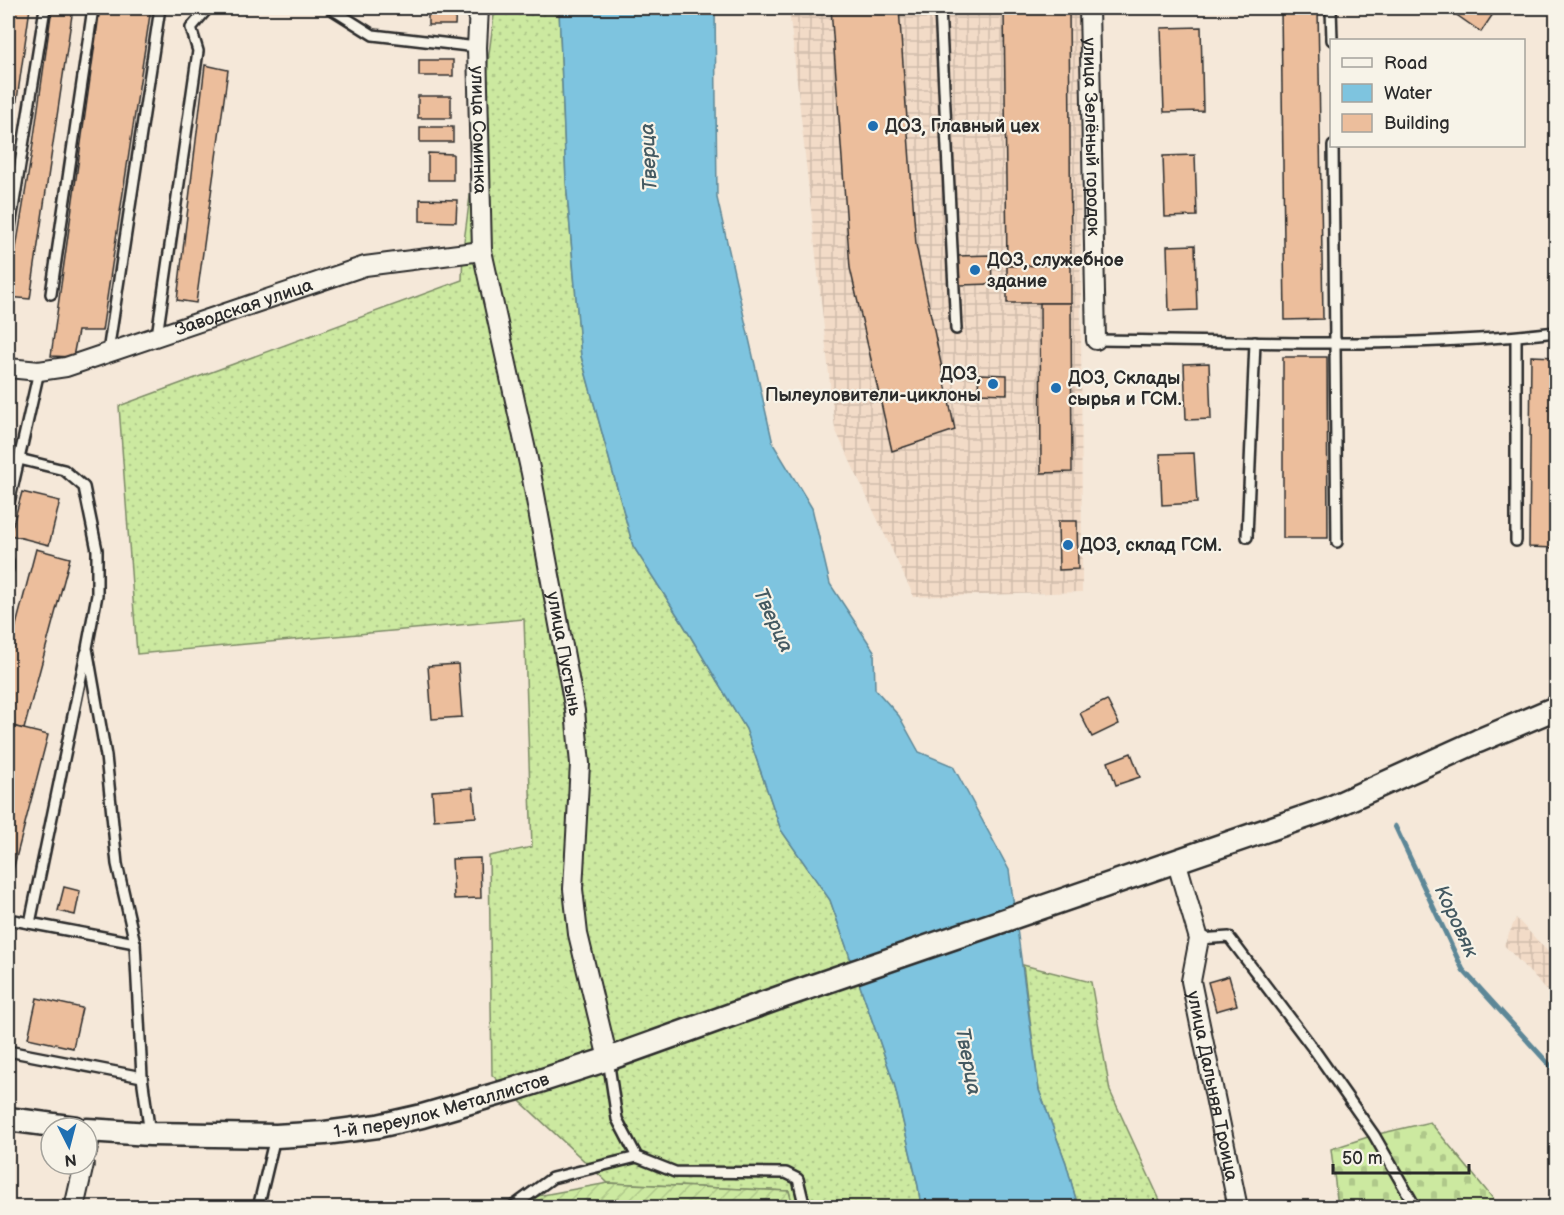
<svg xmlns="http://www.w3.org/2000/svg" width="1564" height="1215" font-family="'Balsamiq Sans',sans-serif">
<defs>
<pattern id="industrial-grid" width="8" height="8" patternUnits="userSpaceOnUse" patternTransform="scale(1.5)"><rect width="8" height="8" fill="#f2dbc7"/><path d="M0 4h8M4 0v8" fill="none" stroke="#d0bcab"/></pattern>
<pattern id="grass-dots" width="8" height="8" patternUnits="userSpaceOnUse" patternTransform="scale(1.5)"><rect width="8" height="8" fill="#cce9a0"/><path d="M2 2h.1M6 6h.1" fill="none" stroke="#afc88a" stroke-width="1.8" stroke-linecap="round"/></pattern>
<pattern id="cemetery-stones" width="16" height="16" patternUnits="userSpaceOnUse" patternTransform="scale(1.5)"><rect width="16" height="16" fill="#cce9a0"/><path d="M2 7V4a2 2 0 0 1 4 0v3zM10 15v-3a2 2 0 0 1 4 0v3z" fill="#afc88a"/></pattern>
<pattern id="garden-furrows" width="10" height="10" patternUnits="userSpaceOnUse" patternTransform="scale(1.5)"><rect width="10" height="10" fill="#cce9a0"/><path d="M-1 1l2-2M0 10L10 0M9 11l2-2" fill="none" stroke="#afc88a"/></pattern>
</defs>
<rect width="100%" height="100%" fill="#f5e8d9"/>
<filter id="ink" filterUnits="userSpaceOnUse"><feTurbulence type="fractalNoise" baseFrequency=".0167" numOctaves="2"/><feDisplacementMap in="SourceGraphic" scale="12" xChannelSelector="R" yChannelSelector="G"/><feConvolveMatrix kernelMatrix="1 2 1 2 8 2 1 2 1" color-interpolation-filters="sRGB"/></filter>
<g filter="url(#ink)">
<g fill="url(#industrial-grid)">
<polygon points="789,8 1080,8 1082,592 914,597 835,429"/>
<polygon points="1516,918 1556,960 1556,1000 1504,945"/>
</g>
<g fill="url(#grass-dots)" stroke="#7c8a66" stroke-width="1.5">
<polygon points="495,8 559,8 566,181 581,356 633,546 683,624 746,729 781,830 830,900 894,1083 918,1186 921,1207 793,1207 789,1191 608,1183 492,1075 489,856 532,847 524,619 137,654 119,406 462,280 463,249"/>
<polygon points="1023,965 1091,982 1110,1091 1163,1207 1078,1207 1066,1163 1039,1090"/>
</g>
<polygon fill="url(#cemetery-stones)" stroke="#7c8a66" stroke-width="1.5" points="1430,1122 1500,1207 1338,1207 1331,1149 1374,1135"/>
<polygon fill="url(#garden-furrows)" stroke="#7c8a66" stroke-width="1.5" points="608,1183 789,1191 793,1207 521,1208 532,1197"/>
<polygon fill="#7ec4df" stroke="#5d8797" stroke-width="1.5" points="559,8 715,8 717,198 773,444 812,508 830,584 874,651 875,689 899,716 919,752 953,766 1009,870 1039,1090 1066,1163 1078,1207 921,1207 918,1186 894,1083 830,900 781,830 746,729 683,624 633,546 581,356 566,181"/>
<g fill="none" stroke-linecap="round" stroke-linejoin="round">
<polyline stroke="#5d8797" stroke-width="5" points="1395,826 1463,970 1556,1072"/>
</g>
<g fill="#ecbe9c" stroke="#2b2b2b" stroke-width="1.5">
<polygon points="8,8 30,8 8,163"/>
<polygon points="52,8 73,8 30,299 8,297 32,151"/>
<polygon points="100,8 151,8 102,331 78,331 73,357 51,356"/>
<polygon points="428,8 456,8 455,25 428,25"/>
<polygon points="831,8 899,8 916,245 955,430 892,451 850,268"/>
<polygon points="1004,8 1069,8 1071,265 1007,266"/>
<polygon points="1281,8 1318,8 1323,319 1285,320"/>
<polygon points="1453,8 1497,8 1481,32 1451,11"/>
<polygon points="1201,27 1203,111 1164,112 1161,28"/>
<rect x="419" y="60" width="34" height="16"/>
<polygon points="205,65 228,70 196,303 177,300"/>
<rect x="418" y="96" width="33" height="22"/>
<rect x="420" y="127" width="33" height="15"/>
<polygon points="428,153 453,154 453,180 428,180"/>
<polygon points="1195,155 1197,216 1165,217 1163,156"/>
<polygon points="420,199 457,200 456,222 420,221"/>
<polygon points="1195,245 1197,310 1169,311 1167,246"/>
<polygon points="991,255 992,284 960,285 958,256"/>
<polygon points="1071,265 1071,303 1007,303 1007,266"/>
<polygon points="1040,303 1071,303 1072,472 1041,473"/>
<polygon points="1531,356 1556,357 1556,548 1529,547"/>
<polygon points="1283,357 1327,357 1328,538 1283,538"/>
<polygon points="1209,363 1211,419 1186,420 1184,364"/>
<polygon points="979,374 1007,375 1007,394 978,393"/>
<polygon points="1194,453 1197,503 1162,505 1160,454"/>
<polygon points="22,492 60,501 49,545 10,535"/>
<polygon points="1058,521 1077,521 1078,569 1059,570"/>
<polygon points="36,549 70,558 24,729 8,725 8,656"/>
<polygon points="458,664 462,717 432,719 428,666"/>
<polygon points="1107,700 1119,724 1092,737 1080,713"/>
<polygon points="8,725 48,735 8,889"/>
<polygon points="1131,753 1140,777 1116,785 1108,762"/>
<polygon points="473,788 476,817 434,820 432,791"/>
<polygon points="480,858 481,898 454,899 452,859"/>
<polygon points="64,887 80,891 75,915 58,911"/>
<polygon points="1229,976 1237,1005 1216,1011 1208,982"/>
<polygon points="37,998 82,1008 73,1048 28,1038"/>
</g>
<g fill="none" stroke-linecap="round" stroke-linejoin="round">
<defs>
<g id="service">
<polyline points="330,8 373,35 477,47"/>
<polyline points="940,8 956,329"/>
<polyline points="1331,8 1332,40"/>
<polyline points="1333,146 1337,542"/>
<polyline points="8,240 45,8"/>
<polyline points="51,294 93,8"/>
<polyline points="157,336 198,51 191,28 208,8"/>
<path d="M1096,340c153,1 308,10 460,-8"/>
<polyline points="108,352 160,8"/>
<polyline points="19,459 64,470 84,487 97,550 97,595 87,648 106,756 117,864 135,943 142,1077 150,1134"/>
<polyline points="8,507 39,371"/>
<polyline points="1247,537 1255,342"/>
<polyline points="1516,541 1516,337"/>
<polyline points="8,561 8,569"/>
<polyline points="8,919 135,943"/>
<polyline points="30,923 86,653"/>
<polyline points="1199,939 1229,937 1315,1051 1374,1135 1416,1208"/>
<polyline points="8,1051 142,1077"/>
<polyline points="608,1059 617,1119 637,1157 675,1172 786,1173 798,1179 805,1208"/>
<polyline points="258,1208 275,1137"/>
<polyline points="511,1208 552,1178 637,1157"/>
</g>
<g id="minor">
<path id="s1" d="M479,8l-2,39 5,204 49,222 44,238 5,53 -7,125 5,45 30,125"/>
<path id="s2" d="M1089,8l7,332"/>
<path id="s3" d="M8,368l31,3 27,-4 299,-101 117,-15"/>
<path id="s4" d="M1176,860l23,79 -8,42 47,227"/>
<polyline points="87,1151 92,1130"/>
<polyline points="74,1208 84,1164"/>
</g>
<g id="tertiary">
<polyline points="8,1119 76,1128"/>
<path id="s5" d="M87,1130l63,4 126,2 49,-3 53,-7 44,-10 93,-27 93,-30 176,-63 544,-187 150,-68 78,-33"/>
</g>
</defs>
<use href="#service" stroke="#2b2b2b" stroke-width="14"/>
<use href="#minor" stroke="#2b2b2b" stroke-width="22"/>
<use href="#tertiary" stroke="#2b2b2b" stroke-width="27"/>
<use href="#service" stroke="#f7f3e8" stroke-width="9"/>
<use href="#minor" stroke="#f7f3e8" stroke-width="18"/>
<use href="#tertiary" stroke="#f7f3e8" stroke-width="22"/>
</g>
</g>
<g fill="#1f6fb2" stroke="#f7f3e8" stroke-width="2">
<circle cx="873" cy="126" r="6"/>
<circle cx="975" cy="270" r="6"/>
<circle cx="993" cy="384" r="6"/>
<circle cx="1056" cy="388" r="6"/>
<circle cx="1068" cy="545" r="6"/>
</g>
<g text-anchor="middle" stroke-width="4.5" stroke-linejoin="round" paint-order="stroke">
<g font-size="18" font-weight="bold" fill="#2b2b2b" stroke="#f7f3e8" text-anchor="start">
<text x="885" y="132">ДОЗ, Главный цех</text>
<text x="987" y="266">ДОЗ, служебное<tspan x="987" dy="21">здание</tspan></text>
<text x="981" y="380" text-anchor="end">ДОЗ,<tspan x="981" dy="21">Пылеуловители-циклоны</tspan></text>
<text x="1068" y="384">ДОЗ, Склады<tspan x="1068" dy="21">сырья и ГСМ.</tspan></text>
<text x="1080" y="551">ДОЗ, склад ГСМ.</text>
</g>
<g font-size="18" fill="#2b2b2b" stroke="#f7f3e8">
<text dy="6" stroke="none"><textPath href="#s1" startOffset="122">улица Соминка</textPath></text>
<text dy="6" stroke="none"><textPath href="#s2" startOffset="129">улица Зелёный городок</textPath></text>
<text dy="6" stroke="none"><textPath href="#s3" startOffset="246">Заводская улица</textPath></text>
<text dy="6" stroke="none"><textPath href="#s1" startOffset="654">улица Пустынь</textPath></text>
<text dy="6" stroke="none"><textPath href="#s4" startOffset="232">улица Дальняя Троица</textPath></text>
<text dy="6" stroke="none"><textPath href="#s5" startOffset="358">1-й переулок Металлистов</textPath></text>
</g>
<g font-size="20" font-style="italic" fill="#445961" stroke="#f7f3e8">
<text transform="translate(648 157) rotate(-93)" y="7">Тверца</text>
<text transform="translate(774 620) rotate(65)" y="7">Тверца</text>
<text transform="translate(1457 921) rotate(65)" y="7">Коровяк</text>
<text transform="translate(969 1061) rotate(79)" y="7">Тверца</text>
</g>
</g>
<rect width="1564" height="1215" fill="none" stroke="#f7f3e8" stroke-width="30"/>
<rect x="15" y="15" width="1534" height="1185" fill="none" stroke="#2b2b2b" stroke-width="2" filter="url(#ink)"/>
<rect x="1330" y="39" width="195" height="108" fill="#f7f3e8" stroke="#a5a39c" stroke-width="1.5"/>
<rect x="1342" y="58" width="30" height="9" fill="#f7f3e8" stroke="#a5a39c" stroke-width="1.5"/>
<text x="1384" y="69" font-size="18" fill="#2b2b2b">Road</text>
<rect x="1342" y="84" width="30" height="18" fill="#7ec4df" stroke="#a5a39c" stroke-width="1.5"/>
<text x="1384" y="99" font-size="18" fill="#2b2b2b">Water</text>
<rect x="1342" y="114" width="30" height="18" fill="#ecbe9c" stroke="#a5a39c" stroke-width="1.5"/>
<text x="1384" y="129" font-size="18" fill="#2b2b2b">Building</text>
<g transform="translate(69 1146) rotate(174)"><circle r="28" fill="#f7f3e8" stroke="#a5a39c" stroke-width="1.5"/>
<path d="M0-4.5L10 22L0 15L-10 22Z" fill="#1f6fb2"/>
<text y="-9" font-size="16" font-weight="bold" text-anchor="middle" fill="#2b2b2b">N</text>
</g>
<path d="M1333 1164v9h136v-9" fill="none" stroke="#2b2b2b" stroke-width="3"/>
<text x="1342" y="1164" font-size="18" fill="#2b2b2b" stroke="#f7f3e8" stroke-width="4.5" paint-order="stroke">50 m</text>
</svg>
